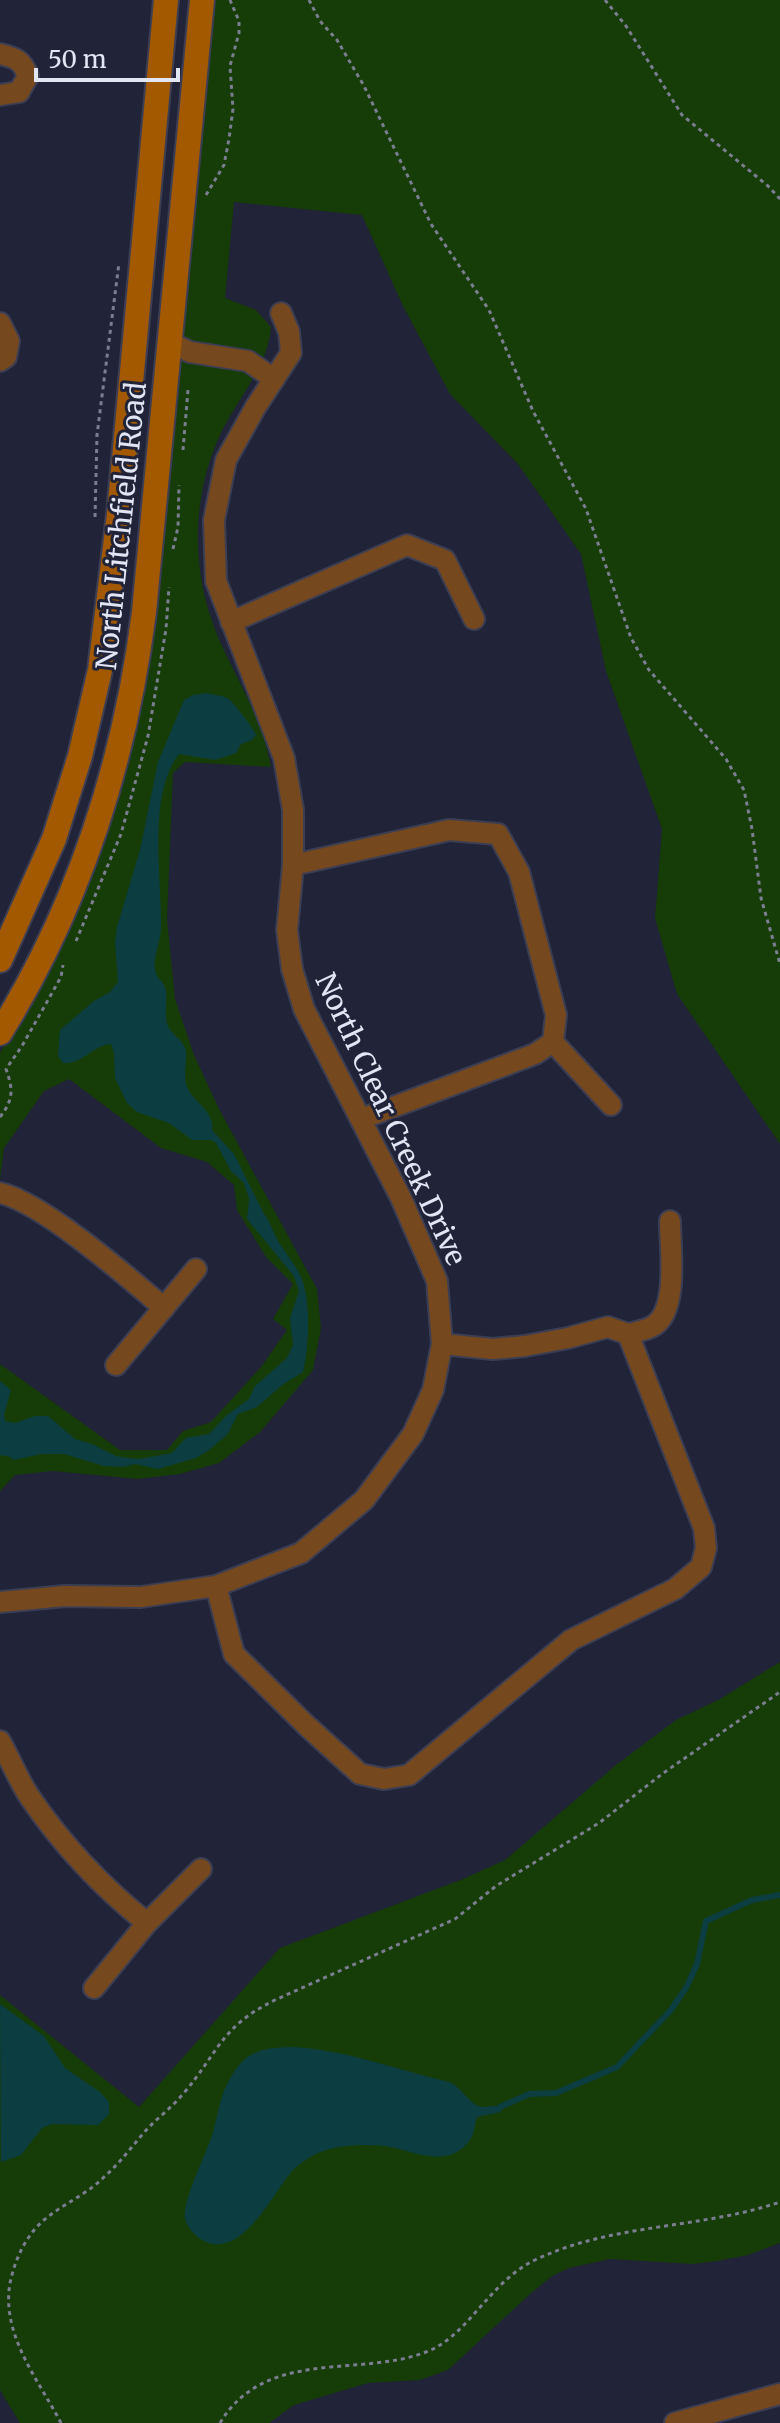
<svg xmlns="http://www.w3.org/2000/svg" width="780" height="2423" font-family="Merriweather,serif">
<rect width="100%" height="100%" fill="#212339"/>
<g fill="#163c07">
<path d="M210,0h570v1144l-103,-150 -22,-76 7,-89 -56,-158 -25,-117 -63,-90 -68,-70 -47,-88 -41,-91 -128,-13 -9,96 31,12 15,17c-3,43 -39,77 -54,115 -23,54 -25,117 -7,173 12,38 35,73 50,111 5,13 8,27 11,41l-86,-5 -12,11 -6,146 8,80 19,56 25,54 98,180 4,39 -8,42 -53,62 -41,31 -39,11 -43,5 -84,-8 -38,4 -15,16v-127l120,86h47l16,-19 28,-9 50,-55 26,-37 -14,-11 20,-35 -27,-27 -29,-47 -3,-25 -27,-23 -46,-14 -92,-69 -25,12 -40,57 -4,32v-127l48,-84 69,-173z"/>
<polygon points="780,1662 780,2243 748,2255 717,2261 692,2264 610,2259 569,2268 552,2276 529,2295 448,2370 420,2380 368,2383 294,2405 269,2423 20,2423 0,2390 0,1995 139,2107 280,1948 463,1879 505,1860 616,1765 676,1720 720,1699"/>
</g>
<g fill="#0c3e41">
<path d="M207,693c6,2 15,2 20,5 5,2 28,32 29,37l-4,5 -11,4 -5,9 -21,7 -36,-6c-32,42 -17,123 -18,174 0,15 -11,33 -4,48 2,3 6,6 7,9 6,13 -2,30 5,43 5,9 16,13 17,24 1,13 -4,25 2,37 7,14 27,23 24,41l22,24 30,60c7,9 9,18 14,27 8,13 18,24 24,38 9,25 7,68 1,93l-22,14 -24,21 -19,7 -11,21 -18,15 -13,8 -38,11 -23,-5 -12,3 -19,-1 -40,-12h-22l-29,6 -2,-3 -11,-2v-74l11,9 -7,25 1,6 10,2 20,-7h13l27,23 17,5 24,12 12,2 11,1 33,-6 14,-15 23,-4 18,-19 22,-16 6,-13 32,-28 6,-13 -3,-27 9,-27 -5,-15 -47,-57 2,-20 -5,-16 -13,-12 -15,-28 -5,-3h-19l-23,-17 -32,-11 -10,-9 -12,-25 -1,-25 -3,-9c-18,1 -29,21 -48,19l-5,-7 2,-26 34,-29 16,-9 8,-10 -3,-40 2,-15 23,-77 18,-88 26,-62 9,-5z"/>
<polygon points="0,2004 44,2036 65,2068 100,2092 109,2102 109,2114 98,2125 52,2124 42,2128 21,2155 1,2162"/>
<path d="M290,2047c54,2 107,23 160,35 11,6 19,20 28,24 8,3 14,-2 22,1l1,5 -24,5c-3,8 -2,16 -7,23 -23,31 -56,10 -85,6 -21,-2 -48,-1 -67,7 -9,4 -18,10 -25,17 -20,22 -53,96 -94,68 -6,-4 -12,-12 -14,-19 -3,-19 22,-66 28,-87 4,-14 6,-28 11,-41 4,-9 9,-19 16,-27 13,-15 31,-16 50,-17z"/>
</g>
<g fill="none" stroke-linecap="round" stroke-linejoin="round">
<polyline stroke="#0c3e41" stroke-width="6" points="500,2107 529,2094 556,2093 617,2067 670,2011 686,1988 697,1964 706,1921 752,1900 780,1895"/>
<defs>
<g id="street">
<path d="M0,54c16,4 22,6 28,22l-9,16 -19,3"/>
<polyline points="0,323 9,341 6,357 0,361"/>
<polyline points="171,343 190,352 248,361 274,379"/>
<polyline points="231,622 407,545 445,560 474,619"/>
<polyline points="293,865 449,830 498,834 519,872 556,1015 553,1042 611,1105"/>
<polyline points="361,1119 535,1054 553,1042"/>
<path d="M0,1193c42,9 129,85 164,115"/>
<path d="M628,1334c8,-2 19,-4 25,-8 26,-15 17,-78 17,-105"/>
<polyline points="442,1344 493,1349 525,1346 568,1338 608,1327 628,1334"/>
<polyline points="116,1365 196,1269"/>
<polyline points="216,1586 234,1654 307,1726 360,1774 384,1779 409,1775 571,1640 675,1589 701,1567 706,1548 704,1528 628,1334"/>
<polyline points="0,1602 65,1596 141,1597 216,1586 301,1553 364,1500 413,1434 433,1390 442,1344 437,1281 401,1198 304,1009 292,969 287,930 293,865 293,810 284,758 216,581 214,520 226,460 255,408 291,353 289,332 281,313"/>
<path d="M0,1741c10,18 18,38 29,55 32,47 73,91 118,127"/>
<polyline points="94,1988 147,1923 201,1869"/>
<polyline points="675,2423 780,2394"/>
</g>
<g id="secondary">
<polyline points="0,960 54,839 80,756 100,670 119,514 166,0"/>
<path d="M0,1033c79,-128 125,-272 144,-421l58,-612"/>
</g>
</defs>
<use href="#street" stroke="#3c3e53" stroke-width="24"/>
<use href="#secondary" stroke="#3c3e53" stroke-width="28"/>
<g stroke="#7b7e90" stroke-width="3" stroke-dasharray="4 4" stroke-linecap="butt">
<polyline points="309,0 320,21 337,40 364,86 431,224 489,310 533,411 586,509 631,638 649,670 726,759 744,790 752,829 761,898 780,964"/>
<polyline points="605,0 626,26 682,115 768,186 780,199"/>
<polyline points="206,195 224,165 229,139 233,109 230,66 239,33 239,21 230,0"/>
<polyline points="183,450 188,390"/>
<polyline points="95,517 97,435 119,263"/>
<polyline points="173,549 178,527 179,485"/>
<polyline points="76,941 121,834 148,736 166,629 169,587"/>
<path d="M0,1117c14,-18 13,-28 6,-48l16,-23 39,-69 2,-12"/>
<path d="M61,2423c-23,-44 -60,-88 -51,-140 4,-19 12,-39 25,-54 19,-22 48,-31 68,-51 17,-15 30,-33 45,-50 11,-11 24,-21 35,-34 36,-42 37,-67 92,-94l180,-81 41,-33 103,-63 63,-49 118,-82"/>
<path d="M220,2423c46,-76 139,-45 206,-71 43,-16 63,-71 111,-93 77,-36 164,-30 243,-57"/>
</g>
<use href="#street" stroke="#76481e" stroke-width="20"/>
<use href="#secondary" stroke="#a35900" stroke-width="24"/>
</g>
<g text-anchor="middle" stroke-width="6" stroke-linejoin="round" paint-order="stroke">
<g font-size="28" fill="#e2e5f3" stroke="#212339">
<text transform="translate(121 526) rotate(-84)" y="10">North Litchfield Road</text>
<text transform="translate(391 1119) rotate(65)" y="10">North Clear Creek Drive</text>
</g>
</g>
<path d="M36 68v12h142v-12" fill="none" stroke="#e2e5f3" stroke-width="4"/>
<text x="48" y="68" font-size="24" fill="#e2e5f3" stroke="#212339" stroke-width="6" paint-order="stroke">50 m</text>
</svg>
